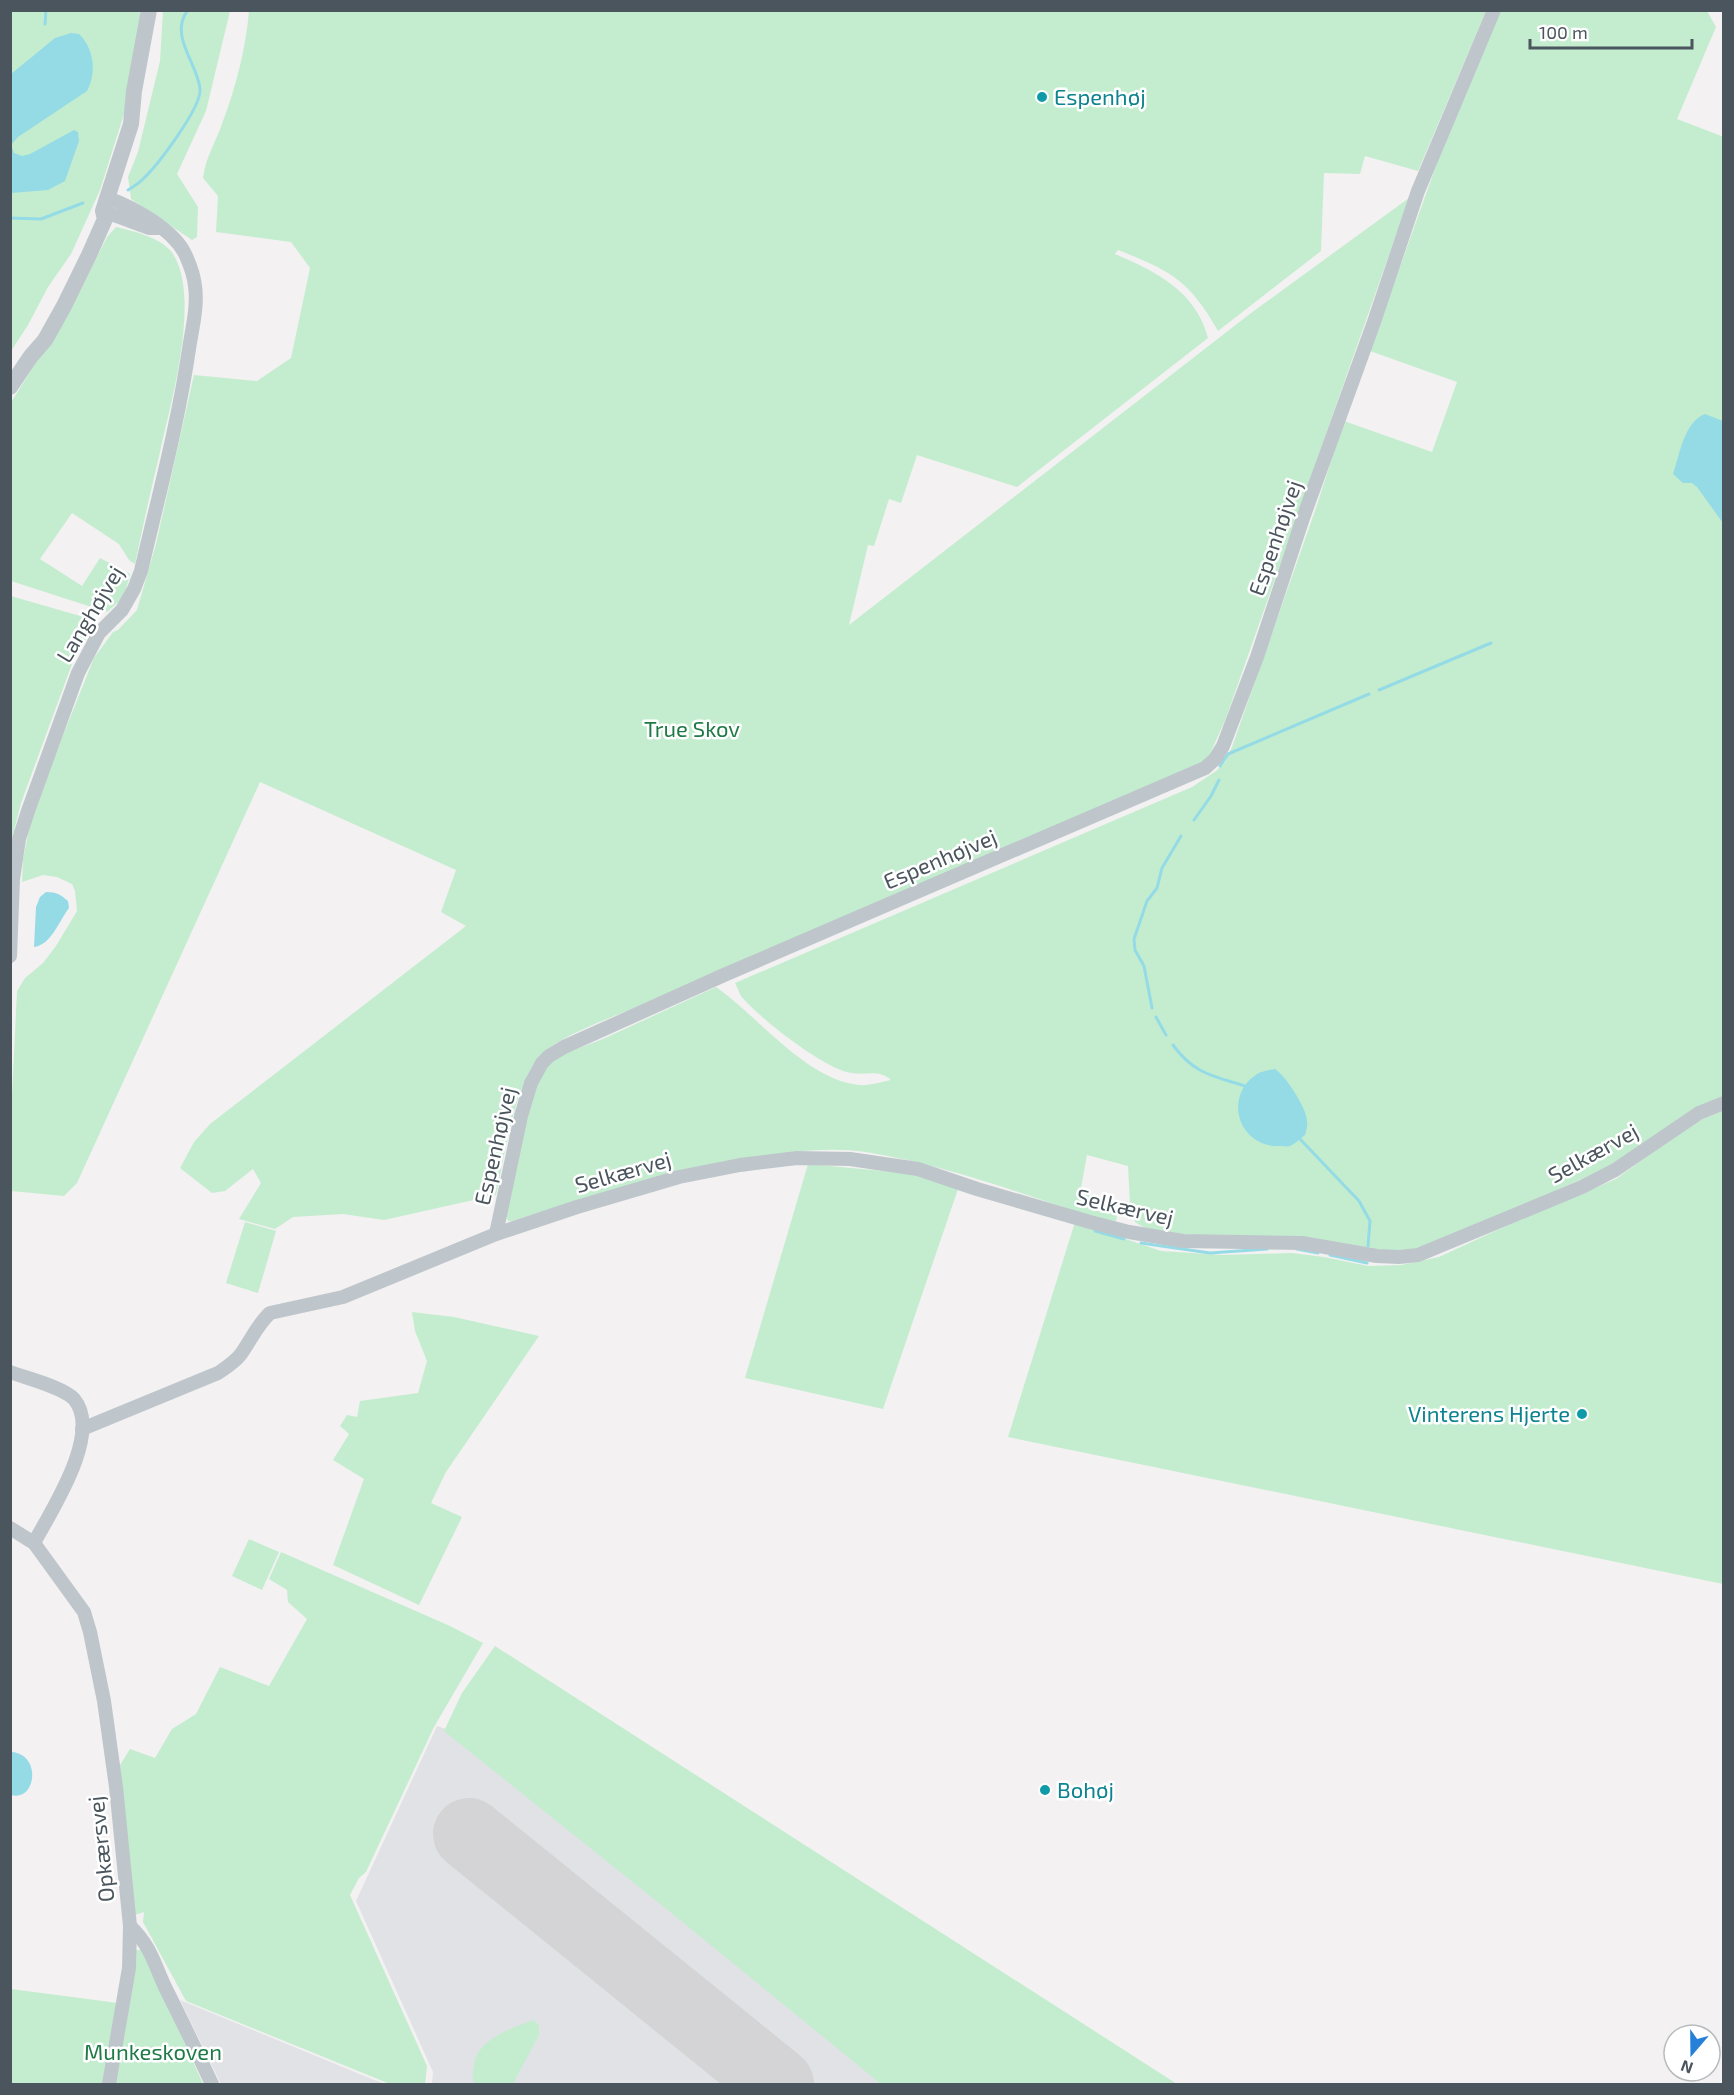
<svg xmlns="http://www.w3.org/2000/svg" width="1734" height="2095" font-family="'Exo 2',sans-serif">
<rect width="100%" height="100%" fill="#f3f1f1"/>
<g fill="#e0e2e5">
<polygon points="437,1726 446,1729 885,2084 432,2084 433,2072 356,1901"/>
<polygon points="180,2000 384,2084 221,2084"/>
</g>
<g fill="#c4edd0">
<polygon points="10,11 141,11 124,114 100,190 71,254 48,287 28,325 11,351"/>
<polygon points="163,11 230,11 206,111 177,174 198,207 197,237 192,240 131,199 128,177 138,152 160,61"/>
<path d="M249,11h1237l-68,160 -53,-15 -5,18 -36,-1 -3,78 -103,80c-29,-51 -47,-60 -100,-81l-3,4c40,17 81,37 93,84l-191,149 -100,-32 -16,48 -12,-4 -15,47 -6,-1 -19,80 402,-312 158,-115 -183,520 -16,36 -9,10 -529,230c-30,12 -118,41 -135,65 -24,33 -32,96 -41,136l-112,25 -41,-6 -50,3 -18,12 -36,-10 22,-36 -8,-14 -28,22 -13,2 -32,-25 14,-26 16,-18 256,-198 -25,-14 15,-42 -196,-88 -183,401 -13,13 -53,-5v-74l6,-126 8,-13 18,-15 13,-17 21,-35 -2,-20 -3,-7 -15,-7 -14,-2 -21,7 1,-23 10,-49 61,-152 19,-26 5,-2 19,-20 19,-66 38,-169 63,6 34,-23 19,-90 -19,-26 -75,-10 2,-36 -15,-18c3,-22 13,-36 20,-57 13,-34 23,-74 26,-110z"/>
<path d="M1500,11h207l9,16 -39,92 47,18 -1,962 -105,62 -27,14 -157,70 -25,6 -20,1 -207,-18 -37,-6 -10,-6 -5,-18 -2,-38 -41,-11 -7,38 39,9 -3,19 -14,-1c-77,-25 -155,-55 -236,-68 -64,-9 -135,10 -197,25 -53,13 -105,27 -157,44h-4l-2,-5 26,-126 8,-17 18,-17 45,-17 113,-52c42,29 90,93 143,98 10,1 22,-3 32,-5 -14,-12 -27,-3 -44,-8 -26,-6 -89,-55 -106,-76 -2,-4 -4,-9 -6,-13l457,-196 24,-16 9,-9 7,-15 84,-239 28,-87 88,31 25,-70 -87,-31 76,-213z"/>
<path d="M116,227c17,4 47,11 57,27 28,44 -2,148 -13,198 -9,37 -17,74 -25,112l-6,-4 -10,-16 -47,-31 -32,46 42,27 18,-28 30,16 -6,23 -17,15 -96,-31 -1,-177 68,-109 29,-58z"/>
<polygon points="11,596 94,620 95,627 76,653 21,803 11,842"/>
<polygon points="1723,1111 1723,1584 1008,1437 1075,1222 1161,1251 1223,1255 1292,1253 1324,1257 1368,1266 1401,1265 1439,1257 1521,1219 1616,1179 1693,1123"/>
<polygon points="808,1164 916,1174 958,1189 883,1409 745,1378"/>
<polygon points="245,1222 276,1231 258,1293 226,1283"/>
<polygon points="412,1312 454,1317 539,1336 446,1472 431,1503 462,1517 419,1605 333,1565 364,1479 333,1460 349,1434 340,1426 347,1415 357,1417 360,1401 418,1393 427,1361 415,1331"/>
<polygon points="249,1539 279,1552 262,1590 232,1576"/>
<polygon points="281,1552 450,1626 483,1643 434,1727 366,1872 359,1878 350,1895 427,2066 425,2084 390,2084 186,2001 143,1922 144,1912 135,1915 120,1765 130,1749 155,1758 172,1729 196,1714 220,1667 269,1686 307,1619 288,1602 287,1590 269,1579"/>
<polygon points="495,1646 1177,2084 881,2084 659,1903 444,1731 462,1693"/>
<polygon points="136,1950 143,1950 203,2084 113,2084"/>
<polygon points="11,1989 118,2003 103,2084 11,2084"/>
<path d="M534,2020l5,6v9l-26,49h-38c-4,-6 -2,-11 -1,-18 2,-26 37,-38 60,-46z"/>
</g>
<g fill="#94dbe6">
<path d="M71,33l8,1c15,14 18,39 8,57l-69,46 -7,8v-71l44,-36z"/>
<polygon points="74,130 78,132 79,141 65,181 48,190 11,193 11,145 14,153 22,156 30,154"/>
<path d="M1705,414l18,7v102l-26,-36 -5,-4h-9l-10,-9c7,-20 11,-52 32,-60z"/>
<path d="M46,892c11,0 15,3 22,9l1,7c-10,13 -18,37 -35,39l2,-40 4,-10z"/>
<path d="M1275,1069c10,6 32,39 32,52 1,4 -1,10 -2,14 -4,3 -10,9 -15,11 -3,1 -7,0 -10,0 -41,2 -58,-49 -23,-72 5,-3 12,-4 18,-5z"/>
<path d="M12,1752c30,3 24,50 -1,43z"/>
</g>
<g fill="none" stroke-linecap="round" stroke-linejoin="round">
<g stroke="#94dbe6" stroke-width="3">
<polyline points="45,24 46,10"/>
<path d="M128,190c5,-3 11,-7 15,-11 14,-13 59,-72 57,-90 -2,-25 -32,-54 -12,-79"/>
<polyline points="10,218 41,219 83,203"/>
<polyline points="1379,690 1491,643"/>
<polyline points="1220,766 1228,754 1369,694"/>
<polyline points="1194,820 1211,796 1219,780"/>
<polyline points="1152,1008 1144,966 1135,950 1134,939 1147,901 1157,888 1162,868 1181,836"/>
<polyline points="1156,1017 1166,1035"/>
<path d="M1173,1045c21,29 40,31 72,41"/>
<polyline points="1300,1139 1359,1201 1370,1221 1368,1246"/>
<polyline points="1095,1231 1124,1239"/>
<polyline points="1141,1243 1210,1253 1267,1249"/>
<polyline points="1297,1249 1318,1253"/>
<polyline points="1330,1255 1367,1263"/>
</g>
<polyline stroke="#d4d4d6" stroke-width="72" points="469,1834 778,2084"/>
<g stroke="#bec6cc" stroke-width="14">
<polyline points="103,211 149,228 160,228"/>
<path d="M10,956l3,-77 6,-40 9,-28 50,-138 21,-40 23,-23 12,-21 7,-18c17,-73 37,-147 48,-222 3,-20 9,-43 6,-63 -1,-10 -5,-21 -9,-30 -11,-26 -53,-49 -78,-58"/>
<polyline points="496,1234 521,1116 531,1083 542,1063 549,1056 564,1047 724,975 1205,768 1215,759 1223,746 1257,657 1303,518 1374,322 1418,191 1494,10"/>
<path d="M10,1372c16,6 53,15 64,27 29,34 -23,112 -40,144"/>
<path d="M82,1429l136,-56c9,-6 17,-11 23,-19 10,-14 16,-29 29,-41l73,-16 153,-63 81,-27 102,-30 61,-12 57,-7 53,1 68,10 59,20 113,33 39,10 54,9 119,2 75,13 22,1 19,-2 164,-68 33,-17 84,-57 25,-10"/>
<polyline points="10,1528 34,1543 84,1612 90,1632 104,1701 116,1787 130,1926 129,1968 109,2084"/>
<path d="M130,1926c20,19 24,37 35,61 16,32 32,65 47,97"/>
</g>
<polyline stroke="#bec6cc" stroke-width="16" points="10,387 31,356 45,340 64,306 89,255 105,219 103,211 131,124 134,91 149,10"/>
</g>
<g fill="#0f9aa8" stroke="#fff" stroke-width="2">
<circle cx="1042" cy="97" r="6"/>
<circle cx="1582" cy="1414" r="6"/>
<circle cx="1045" cy="1790" r="6"/>
</g>
<g text-anchor="middle" stroke-width="5" stroke-linejoin="round" paint-order="stroke">
<g font-size="22" fill="#0d838f" stroke="#fff" text-anchor="start">
<text x="1054" y="105">Espenhøj</text>
<text x="1570" y="1422" text-anchor="end">Vinterens Hjerte</text>
<text x="1057" y="1798">Bohøj</text>
</g>
<g font-size="22" fill="#4a555d" stroke="#fff">
<text transform="translate(1275 538) rotate(-71)" y="8">Espenhøjvej</text>
<text transform="translate(90 614) rotate(-59)" y="8">Langhøjvej</text>
<text transform="translate(940 859) rotate(-23)" y="8">Espenhøjvej</text>
<text transform="translate(495 1146) rotate(-77)" y="8">Espenhøjvej</text>
<text transform="translate(1593 1153) rotate(-29)" y="8">Selkærvej</text>
<text transform="translate(623 1172) rotate(-16)" y="8">Selkærvej</text>
<text transform="translate(1125 1207) rotate(13)" y="8">Selkærvej</text>
<text transform="translate(101 1849) rotate(-96)" y="8">Opkærsvej</text>
</g>
<g font-size="22" fill="#1f7a46" stroke="#fff">
<text x="692" y="737">True Skov</text>
<text x="153" y="2060">Munkeskoven</text>
</g>
</g>
<rect width="1734" height="2095" fill="none" stroke="#4a555d" stroke-width="24"/>
<g transform="translate(1692 2053) rotate(200)"><circle r="28" fill="#ffffff" stroke="#b7bbbe" stroke-width="1.5"/>
<path d="M0-4.5L10 22L0 15L-10 22Z" fill="#2780d7"/>
<text y="-9" font-size="16" font-weight="bold" text-anchor="middle" fill="#4a555d">N</text>
</g>
<path d="M1530 39v9h162v-9" fill="none" stroke="#4a555d" stroke-width="3"/>
<text x="1539" y="39" font-size="18" fill="#4a555d" stroke="#ffffff" stroke-width="4.5" paint-order="stroke">100 m</text>
</svg>
